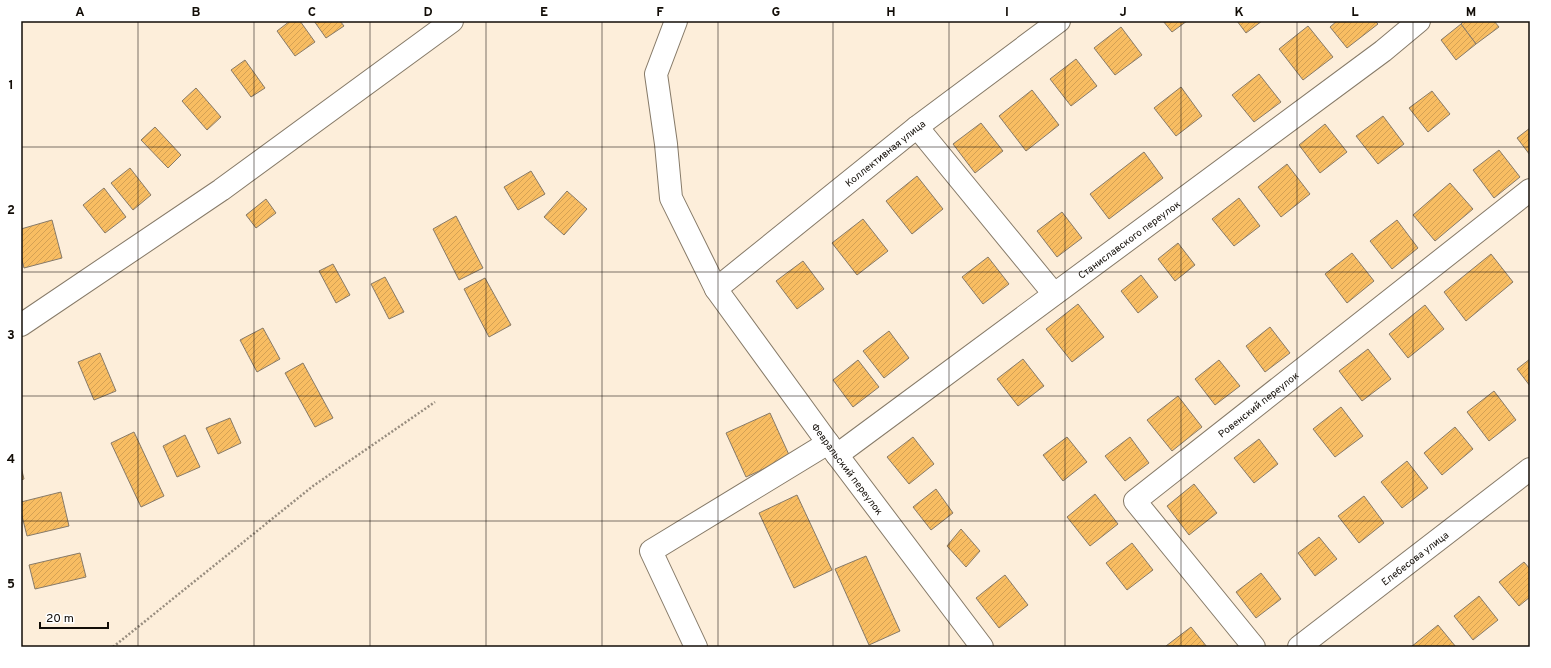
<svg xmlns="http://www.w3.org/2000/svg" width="1551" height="668" font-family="Overpass,sans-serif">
<defs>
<pattern id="building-hatch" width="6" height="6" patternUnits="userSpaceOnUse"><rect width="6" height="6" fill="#f8bd62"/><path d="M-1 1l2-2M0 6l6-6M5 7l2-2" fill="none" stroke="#d4a154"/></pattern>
</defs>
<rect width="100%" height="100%" fill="#fdeeda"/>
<g fill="url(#building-hatch)" stroke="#877a68">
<polygon points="290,21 300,21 315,42 295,56 277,31"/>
<polygon points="314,21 340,21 344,26 326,38"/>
<polygon points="1163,21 1187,21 1172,32"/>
<polygon points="1237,21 1262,21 1246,33"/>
<polygon points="1337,21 1375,21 1378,24 1347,48 1330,27"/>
<polygon points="1464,21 1494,21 1499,27 1476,44 1461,24"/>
<polygon points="1461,24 1476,44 1456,60 1441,40"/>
<polygon points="1308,26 1333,57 1303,80 1279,49"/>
<polygon points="1121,27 1142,55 1115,75 1094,48"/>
<polygon points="1076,59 1097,86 1071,106 1050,79"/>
<polygon points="245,60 265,88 251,97 231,70"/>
<polygon points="1259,74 1281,102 1254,122 1232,95"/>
<polygon points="1181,87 1202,116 1176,136 1154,108"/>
<polygon points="196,88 221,117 207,130 182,101"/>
<polygon points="1032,90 1059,125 1026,151 999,116"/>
<polygon points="1432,91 1450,114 1428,132 1409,108"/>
<polygon points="1383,116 1404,144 1378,164 1356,136"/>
<polygon points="981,123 1003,151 975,173 953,144"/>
<polygon points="1325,124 1347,152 1320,173 1299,145"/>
<polygon points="155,127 181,155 168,168 141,140"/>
<polygon points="1530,128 1530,155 1517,138"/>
<polygon points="1499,150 1520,177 1494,198 1473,170"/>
<polygon points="1144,152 1163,178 1109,219 1090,194"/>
<polygon points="1287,164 1310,194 1281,217 1258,187"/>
<polygon points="130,168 151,195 133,210 111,183"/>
<polygon points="531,171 545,194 518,210 504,187"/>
<polygon points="917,176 943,209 912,234 886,201"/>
<polygon points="1450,183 1473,209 1435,241 1413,215"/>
<polygon points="104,188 126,217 105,233 83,205"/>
<polygon points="567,191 587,209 564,235 544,217"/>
<polygon points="1239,198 1260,226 1234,246 1212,219"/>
<polygon points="266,199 276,213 256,228 246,215"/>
<polygon points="1062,212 1082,238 1057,257 1037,231"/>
<polygon points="456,216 483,268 459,280 433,229"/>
<polygon points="863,219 888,251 857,275 832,243"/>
<polygon points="52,220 62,258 24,268 21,256 21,229"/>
<polygon points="1397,220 1418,248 1392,269 1370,241"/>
<polygon points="1178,243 1195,265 1175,281 1158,259"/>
<polygon points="1352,253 1374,281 1347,303 1325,274"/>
<polygon points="1491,254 1513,282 1466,321 1444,292"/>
<polygon points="988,257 1009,284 983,304 962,277"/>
<polygon points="803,261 824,289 797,309 776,281"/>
<polygon points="333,264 350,295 336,303 319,271"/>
<polygon points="1141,275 1158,297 1138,313 1121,291"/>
<polygon points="385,277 404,312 389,319 371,284"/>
<polygon points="485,278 511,325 489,337 464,289"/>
<polygon points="1078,304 1104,337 1072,362 1046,329"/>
<polygon points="1425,305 1444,329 1408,358 1389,334"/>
<polygon points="1270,327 1290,353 1265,372 1246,346"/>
<polygon points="263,328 280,359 257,372 240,340"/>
<polygon points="889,331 909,358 884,378 863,351"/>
<polygon points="1368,349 1391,379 1362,401 1339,371"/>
<polygon points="100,353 116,391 94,400 78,362"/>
<polygon points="1023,359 1044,386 1018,406 997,379"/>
<polygon points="1530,359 1530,386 1517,369"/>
<polygon points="858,360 879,387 853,407 833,380"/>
<polygon points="1219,360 1240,386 1215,405 1195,379"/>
<polygon points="303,363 333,418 315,427 285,373"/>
<polygon points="1494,391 1516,420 1489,441 1467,412"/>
<polygon points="1178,396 1202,427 1172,451 1147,420"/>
<polygon points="1341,407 1363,436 1335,457 1313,429"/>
<polygon points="770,413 790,457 746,477 726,433"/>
<polygon points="230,418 241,443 218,454 206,428"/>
<polygon points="1455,427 1473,449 1442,475 1424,453"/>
<polygon points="134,432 164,496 141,507 111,443"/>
<polygon points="185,435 200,467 177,477 163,446"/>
<polygon points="913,437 934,464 909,484 887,457"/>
<polygon points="1067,437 1087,462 1063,481 1043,455"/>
<polygon points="1130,437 1149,463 1125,481 1105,456"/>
<polygon points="1259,439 1278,464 1254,483 1234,458"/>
<polygon points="1407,461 1428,488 1402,508 1381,482"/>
<polygon points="21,467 24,479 21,480"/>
<polygon points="1194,484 1217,513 1189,535 1167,506"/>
<polygon points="936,489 953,513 931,530 913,507"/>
<polygon points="61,492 69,526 27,536 21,512 21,502"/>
<polygon points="1095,494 1118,524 1090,546 1067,517"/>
<polygon points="797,495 832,570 794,588 759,513"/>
<polygon points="1364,496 1384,523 1359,543 1338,516"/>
<polygon points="961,529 980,551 966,567 947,546"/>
<polygon points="1319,537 1337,559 1315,576 1298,553"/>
<polygon points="1132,543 1153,570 1127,590 1106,563"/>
<polygon points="80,553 86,577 35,589 29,565"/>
<polygon points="866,556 900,631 869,645 835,569"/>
<polygon points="1524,562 1530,569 1530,597 1519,606 1499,582"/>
<polygon points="1261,573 1281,599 1256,618 1236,592"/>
<polygon points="1005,575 1028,605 999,628 976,598"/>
<polygon points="1479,596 1498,620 1473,640 1454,616"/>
<polygon points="1438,625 1456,647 1411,647"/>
<polygon points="1191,627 1207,647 1167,647 1166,646"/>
</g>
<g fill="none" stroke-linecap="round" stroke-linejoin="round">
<defs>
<g id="minor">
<path id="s1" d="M676,21l-20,53 10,70 5,54 45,91 112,154 154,204"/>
<polyline points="917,127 1054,294"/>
<path id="s2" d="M716,289l201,-162 142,-106"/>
<polyline points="21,325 221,190 452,21"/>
<path id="s3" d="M837,455l546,-404 36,-30"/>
<polyline points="696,647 651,551 828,443"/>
<path id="s4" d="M1254,647l-119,-146 395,-311"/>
</g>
<g id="major">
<path id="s5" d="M1299,647l231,-178"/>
</g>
</defs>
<use href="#minor" stroke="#867a68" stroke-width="24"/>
<use href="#major" stroke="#867a68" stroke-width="24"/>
<polyline stroke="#988d7f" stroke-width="2.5" stroke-dasharray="2 2" stroke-linecap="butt" points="113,647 313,486 435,402"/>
<use href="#minor" stroke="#fff" stroke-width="22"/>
<use href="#major" stroke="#fff" stroke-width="22"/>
</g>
<path fill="none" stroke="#120d07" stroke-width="1" stroke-opacity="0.55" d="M138,21v626M254,21v626M370,21v626M486,21v626M602,21v626M718,21v626M833,21v626M949,21v626M1065,21v626M1181,21v626M1297,21v626M1413,21v626M21,147h1509M21,272h1509M21,396h1509M21,521h1509"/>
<g text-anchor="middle" stroke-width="3.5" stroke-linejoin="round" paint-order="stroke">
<g font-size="10" fill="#120d07" stroke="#fff">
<text dy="4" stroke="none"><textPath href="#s2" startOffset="217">Коллективная улица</textPath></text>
<text dy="4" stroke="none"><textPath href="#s3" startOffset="363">Станиславского переулок</textPath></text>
<text dy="4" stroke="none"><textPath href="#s4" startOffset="345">Ровенский переулок</textPath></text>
<text dy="4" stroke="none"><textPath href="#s1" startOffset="506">Февральский переулок</textPath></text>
<text dy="4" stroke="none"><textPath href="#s5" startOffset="146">Елебесова улица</textPath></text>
</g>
</g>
<rect width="1551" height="668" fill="none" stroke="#ffffff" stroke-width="44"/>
<path d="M40 622v6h68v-6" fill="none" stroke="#120d07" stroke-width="2"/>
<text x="46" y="622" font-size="12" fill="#120d07" stroke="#ffffff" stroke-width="3" paint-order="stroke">20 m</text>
<rect x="22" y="22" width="1507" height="624" fill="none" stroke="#120d07" stroke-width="1.5"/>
<g font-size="13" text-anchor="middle" font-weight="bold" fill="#120d07">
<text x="80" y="16">A</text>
<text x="196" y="16">B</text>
<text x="312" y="16">C</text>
<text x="428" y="16">D</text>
<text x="544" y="16">E</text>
<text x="660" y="16">F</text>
<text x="776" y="16">G</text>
<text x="891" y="16">H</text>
<text x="1007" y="16">I</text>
<text x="1123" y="16">J</text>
<text x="1239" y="16">K</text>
<text x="1355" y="16">L</text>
<text x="1471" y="16">M</text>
<text x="11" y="89">1</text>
<text x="11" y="214">2</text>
<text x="11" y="339">3</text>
<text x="11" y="463">4</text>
<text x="11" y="588">5</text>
</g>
</svg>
